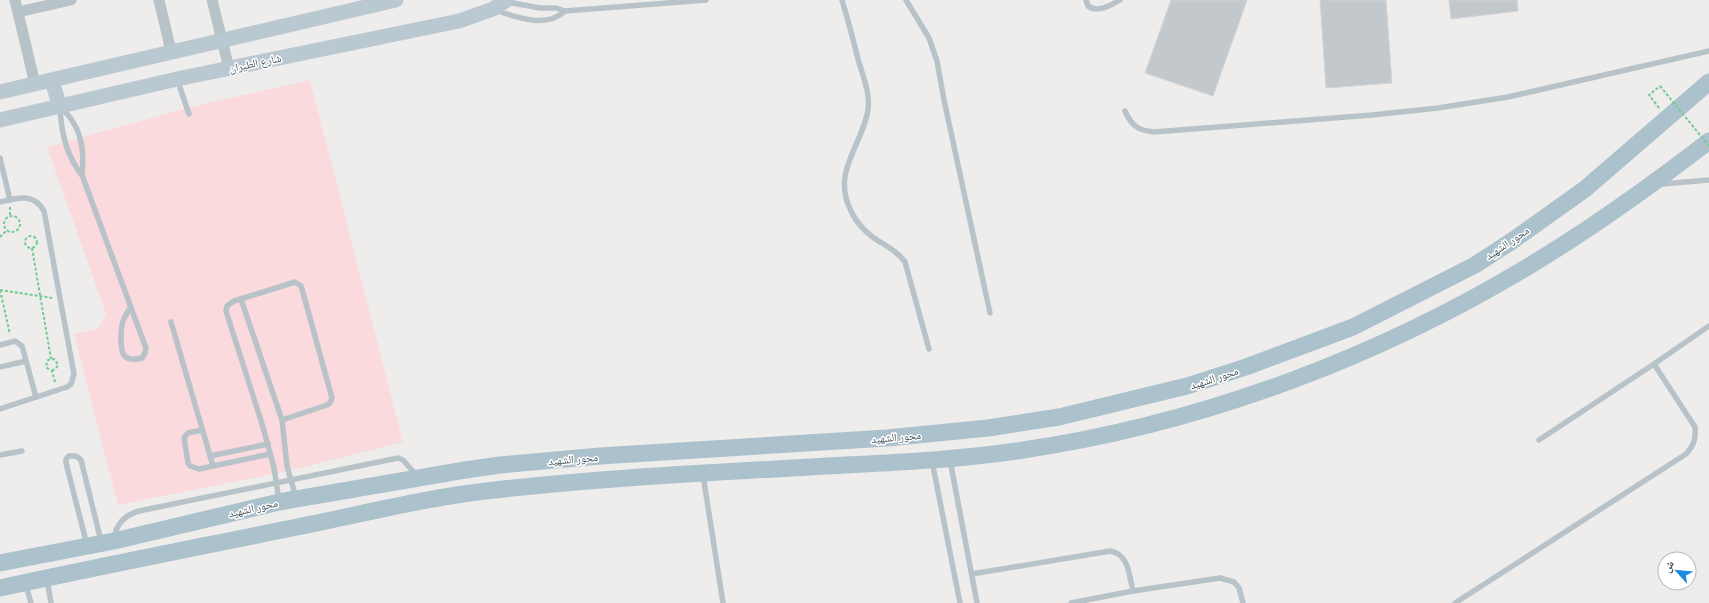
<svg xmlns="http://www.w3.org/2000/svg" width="1709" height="603" font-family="'Golos Text','Noto Naskh Arabic',sans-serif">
<rect width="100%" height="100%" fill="#efecec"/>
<polygon fill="#fadadc" points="310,80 403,442 279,473 118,505 74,334 98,329 106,314 47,147 187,108"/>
<g fill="#c3c8cc" stroke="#d0d3d8">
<polygon points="1171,0 1247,0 1213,96 1145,73"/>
<polygon points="1320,0 1386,0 1392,83 1326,88"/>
<polygon points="1449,0 1517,0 1518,11 1451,19"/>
</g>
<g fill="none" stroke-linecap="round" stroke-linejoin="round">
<g stroke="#70cc91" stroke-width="2" stroke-dasharray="3 2" stroke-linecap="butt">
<polyline points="1659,108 1649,95 1660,86"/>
<polyline points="10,207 10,216"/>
<circle cx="12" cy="224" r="8"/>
<circle cx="31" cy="242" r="6"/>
<polyline points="0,237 7,230"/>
<polyline points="32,248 51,359"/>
<polyline points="0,290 52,298"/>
<polyline points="0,290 10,334"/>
<polyline points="52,371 57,367 58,364 54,359 48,360 46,366 47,368 52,371 55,382"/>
</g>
<g stroke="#b7c3c9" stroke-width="5.5">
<path d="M842,0c6,20 11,39 16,59 5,18 14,37 9,56 -8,34 -35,59 -16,96 6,13 18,25 31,32 9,6 17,10 23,19l24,87"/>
<polyline points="906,0 929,38 937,61 944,100 990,313"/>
<path d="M1086,0l2,6c9,7 22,0 32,-6"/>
<polyline points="507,2 540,8 556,8 565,11 706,0"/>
<path d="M495,10c21,7 51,19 70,1"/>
<polyline points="177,79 189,114"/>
<path d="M60,107c1,25 6,49 22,68l64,173 -1,5 -3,5c-17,4 -21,-2 -21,-18 0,-7 0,-13 2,-19 2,-5 5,-10 8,-14"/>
<path d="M61,108c20,17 24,42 21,67"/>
<path d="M1125,111c7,15 12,19 29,21l218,-17 66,-7 70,-11 201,-46"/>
<polyline points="0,158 10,200"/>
<polyline points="1662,184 1709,180"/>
<path d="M0,202c17,-4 33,-10 44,9l30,163 -3,10 -4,3 -67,22"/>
<polyline points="241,299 282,420 287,466 296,498"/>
<polyline points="171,322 213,466"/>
<polyline points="0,345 15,341 22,346 36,397"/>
<polyline points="0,367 26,361"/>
<polyline points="202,430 188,433 184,438 188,463 190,466 199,469 270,454"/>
<polyline points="1539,440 1654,364 1709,326"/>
<polyline points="0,455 22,451"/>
<polyline points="210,456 268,444"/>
<polyline points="950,460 977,603"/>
<polyline points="932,461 960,603"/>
<polyline points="703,475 723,603"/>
<polyline points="279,500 274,468 263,427 226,311 227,306 234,301 295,282 301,286 302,289 332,398 330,403 327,405 282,420"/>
<path d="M114,539c2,-15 11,-24 25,-28l259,-53 5,2 14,16"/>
<polyline points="87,545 66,463 66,459 69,456 76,456 81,460 101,541"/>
<path d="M972,574l138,-23c19,3 19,24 23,40"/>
<polyline points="47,580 51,603"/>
<polyline points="26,585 31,603"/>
<polyline points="1071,603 1133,591 1220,578 1234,582 1239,588 1243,603"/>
<path d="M1455,603l231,-149c8,-9 10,-15 9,-27l-41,-63"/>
</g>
<g stroke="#b7c3c9" stroke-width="11">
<polyline points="15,0 35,84"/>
<polyline points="159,0 171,51"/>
<polyline points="212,0 229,68"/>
<polyline points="18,12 71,0"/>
</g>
<g stroke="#b9c8d1" stroke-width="15">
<polyline points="52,81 60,107"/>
<polyline points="0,92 396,0"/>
<polyline points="0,120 177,79 459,21 493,9 507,0"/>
</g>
<g stroke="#abc1cc" stroke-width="17">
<polyline points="0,563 114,541 279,502 465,470 500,465 600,456 887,438 988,428 1059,417 1187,386 1246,367 1353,327 1475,265 1512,241 1585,189 1709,82"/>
<path d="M0,588c97,-21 194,-40 292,-60 67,-13 135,-31 203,-38 105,-12 211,-17 315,-23 70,-4 138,-6 207,-16 187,-27 369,-96 530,-196 56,-35 109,-73 162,-114"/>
</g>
<polyline stroke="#70cc91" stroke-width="2" stroke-dasharray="3 2" stroke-linecap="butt" points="1660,86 1709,146"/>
</g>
<g text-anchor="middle" stroke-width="3" stroke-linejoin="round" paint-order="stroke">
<g font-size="11" fill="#445359" stroke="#fff">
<text transform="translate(255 63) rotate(-12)" y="4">شارع الطيران</text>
<text transform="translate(1507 243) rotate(-34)" y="4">محور الشهيد</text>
<text transform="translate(1214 378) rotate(-18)" y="4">محور الشهيد</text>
<text transform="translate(896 437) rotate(-5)" y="4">محور الشهيد</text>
<text transform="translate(573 459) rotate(-5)" y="4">محور الشهيد</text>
<text transform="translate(253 508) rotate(-13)" y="4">محور الشهيد</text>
</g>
</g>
<g transform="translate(1677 571) rotate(297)"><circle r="19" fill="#ffffff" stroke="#b4babd"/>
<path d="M0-3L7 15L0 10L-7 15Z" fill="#178cde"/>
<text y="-6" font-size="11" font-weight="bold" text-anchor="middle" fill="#445359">ش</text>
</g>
</svg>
